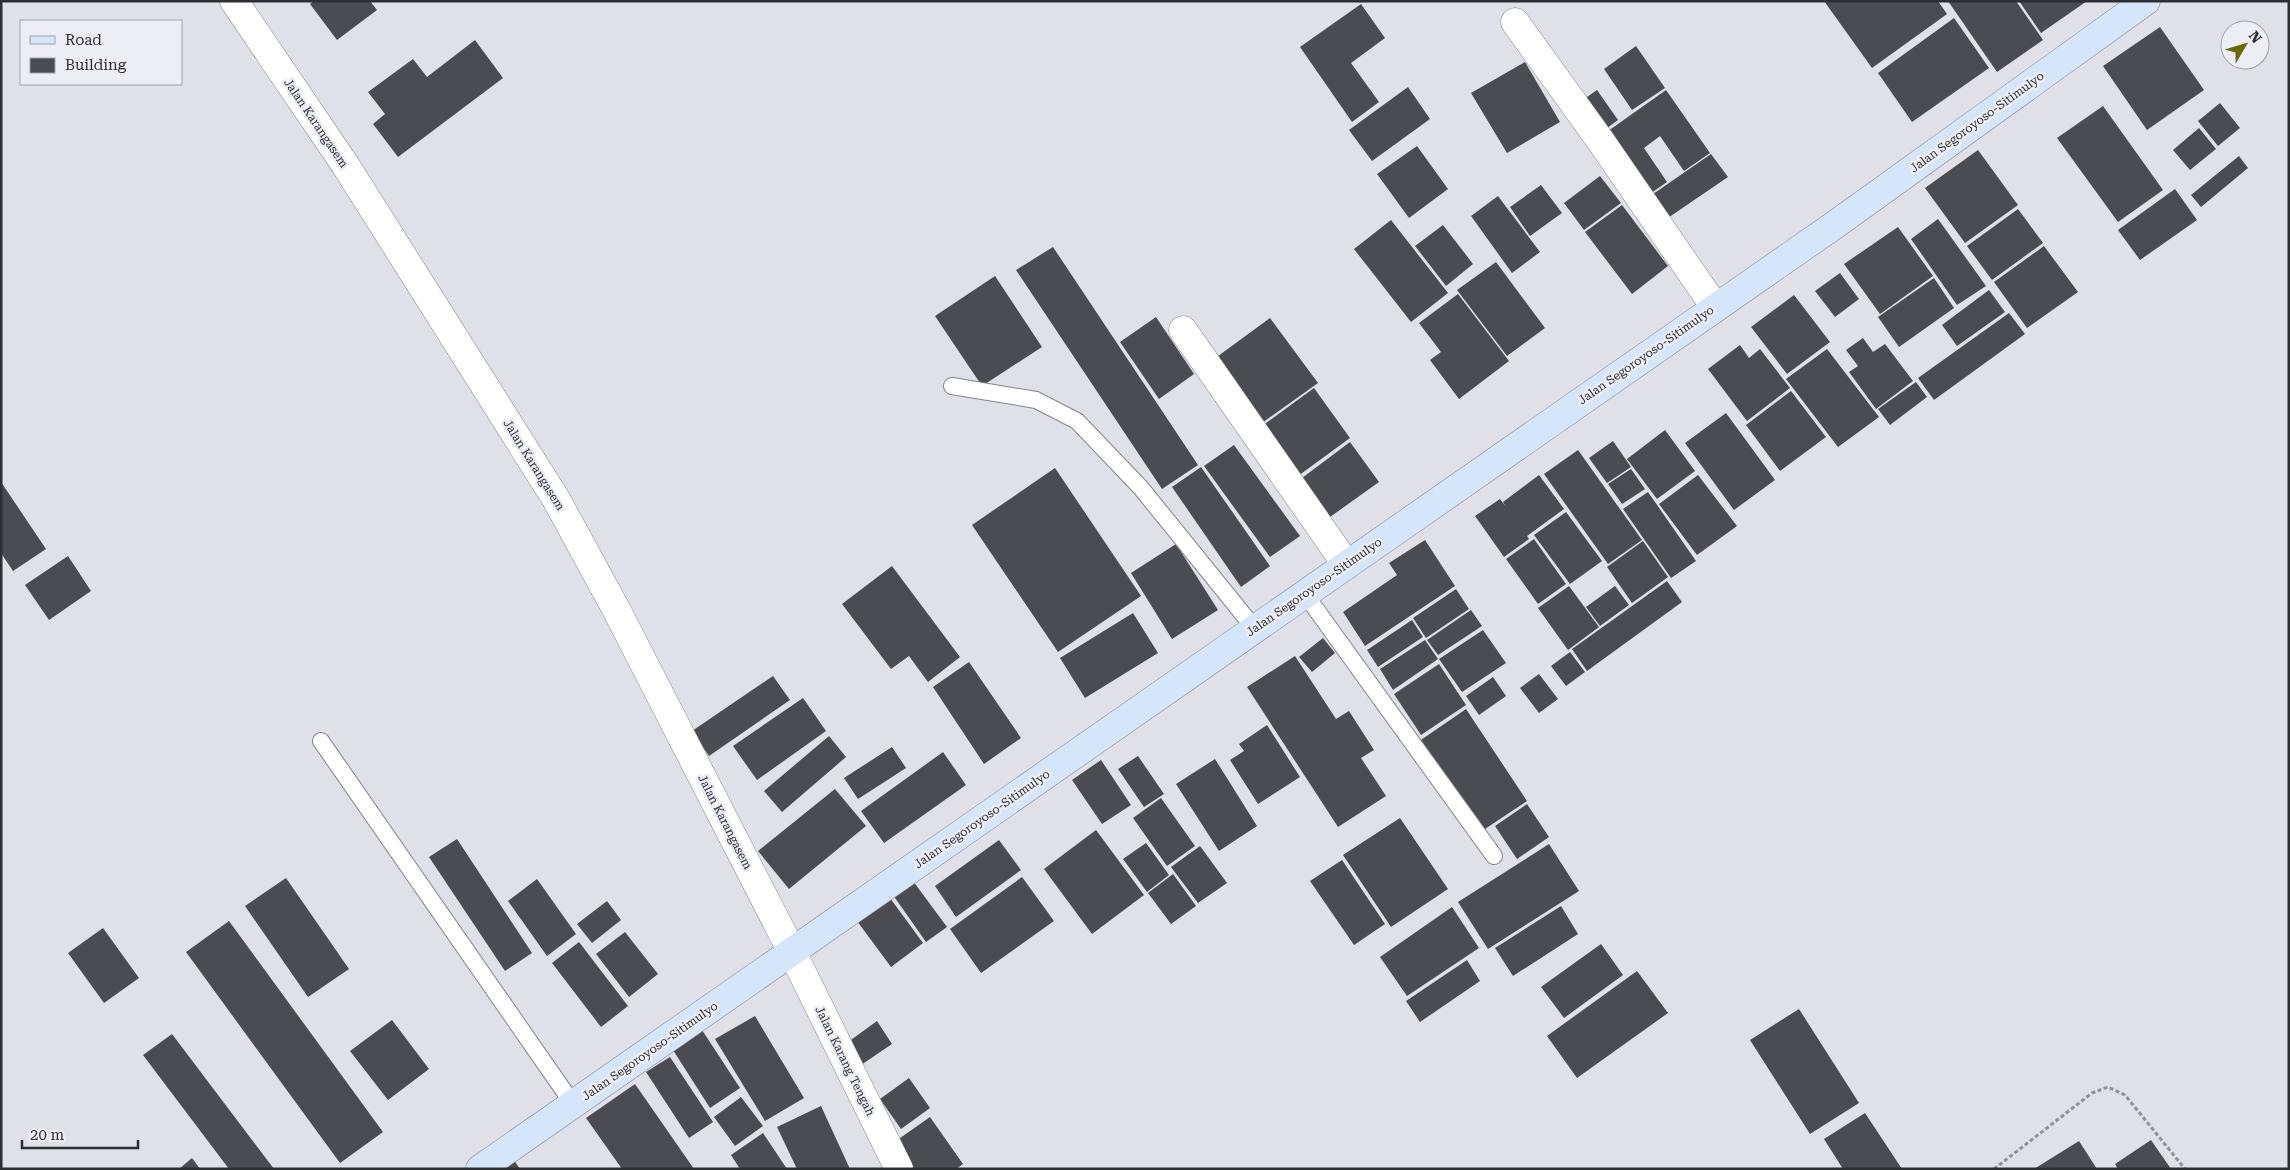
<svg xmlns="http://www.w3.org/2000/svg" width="2290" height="1170" font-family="'Roboto Serif',serif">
<rect width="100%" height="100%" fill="#dfe0e8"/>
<g fill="#4b4b52">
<polygon points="314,1 370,1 377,10 337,40 310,4"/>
<polygon points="1824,1 1938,1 1947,14 1872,68"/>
<polygon points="1948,1 2016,1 2043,40 1997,72"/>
<polygon points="2019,1 2087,1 2041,33"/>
<polygon points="1361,4 1385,38 1351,63 1379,102 1352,122 1300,47"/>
<polygon points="1954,18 1989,68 1912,122 1878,73"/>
<polygon points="2160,27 2204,90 2147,130 2103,66"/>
<polygon points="475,40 503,78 398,157 373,124 385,114 368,92 413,59 427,77"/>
<polygon points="1636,46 1665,88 1632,110 1604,69"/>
<polygon points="1525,62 1560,122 1507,153 1471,93"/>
<polygon points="1408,87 1430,119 1372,161 1349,130"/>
<polygon points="1597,90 1618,120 1599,134 1577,104"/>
<polygon points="1666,90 1710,153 1684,171 1660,136 1644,148 1667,182 1644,198 1601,136"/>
<polygon points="2220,103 2240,128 2218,146 2198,121"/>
<polygon points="2103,106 2163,190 2118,222 2057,138"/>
<polygon points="2199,128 2216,149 2190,170 2173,150"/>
<polygon points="1417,146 1448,189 1409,218 1377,174"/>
<polygon points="1978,150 2018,205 1965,243 1925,188"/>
<polygon points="1711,154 1728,177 1659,224 1643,201"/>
<polygon points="2239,156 2248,168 2201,207 2191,195"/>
<polygon points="1600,176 1621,203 1584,230 1564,203"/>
<polygon points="1541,185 1562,213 1530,236 1510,207"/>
<polygon points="2175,189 2197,220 2140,260 2118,230"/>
<polygon points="1498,196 1540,252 1512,273 1471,216"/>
<polygon points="1622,205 1668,266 1632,294 1585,232"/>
<polygon points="2018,209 2043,243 1992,280 1967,246"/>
<polygon points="1938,219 1986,286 1957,305 1911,239"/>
<polygon points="1391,220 1448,293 1411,322 1354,249"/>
<polygon points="1443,225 1473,264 1446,286 1415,246"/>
<polygon points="1898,227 1933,276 1880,314 1844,264"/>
<polygon points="2044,246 2078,292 2027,328 1994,282"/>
<polygon points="1053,247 1198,465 1162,489 1016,270"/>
<polygon points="1496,262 1545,328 1507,356 1457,290"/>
<polygon points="1840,273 1859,299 1835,317 1815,291"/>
<polygon points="995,276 1042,347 982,386 935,316"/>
<polygon points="1934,278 1954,308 1899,347 1878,317"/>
<polygon points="1989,290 2005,312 1957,346 1942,325"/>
<polygon points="1458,294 1509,361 1459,399 1430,360 1441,352 1419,323"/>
<polygon points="1794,295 1830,342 1787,374 1751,327"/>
<polygon points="2009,313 2025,334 1934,400 1918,378"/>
<polygon points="1156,317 1194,374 1159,399 1120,342"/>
<polygon points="1270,318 1318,383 1262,423 1214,359"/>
<polygon points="1863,338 1873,352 1885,344 1913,381 1876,409 1849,372 1858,366 1846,350"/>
<polygon points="1740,345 1749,358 1760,349 1790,388 1747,421 1708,369"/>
<polygon points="1827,349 1879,417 1838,447 1786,379"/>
<polygon points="1916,382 1927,397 1890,425 1878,409"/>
<polygon points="1314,388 1350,438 1298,476 1262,426"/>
<polygon points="1791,391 1826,437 1780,471 1746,425"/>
<polygon points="1726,413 1775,480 1734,510 1685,443"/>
<polygon points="1665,430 1695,471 1657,499 1627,459"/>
<polygon points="1613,441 1631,467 1607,483 1589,458"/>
<polygon points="1350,442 1379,482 1330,517 1302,478"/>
<polygon points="1234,445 1300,536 1270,557 1204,466"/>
<polygon points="1578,450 1642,540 1608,564 1544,474"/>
<polygon points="1201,467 1270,566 1241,587 1172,487"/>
<polygon points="1055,468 1141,596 1058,652 972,525"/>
<polygon points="1631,469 1645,489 1622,504 1608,484"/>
<polygon points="1539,475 1564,509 1527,536 1529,539 1504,557 1475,516 1500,499 1506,507 1503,502"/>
<polygon points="1698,475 1737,526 1697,555 1659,504"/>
<polygon points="1,482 46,549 13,571 1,553"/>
<polygon points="1648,492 1696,561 1671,578 1623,509"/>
<polygon points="1566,512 1602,561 1570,584 1534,535"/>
<polygon points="1534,539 1566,584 1538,604 1506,559"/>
<polygon points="1425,540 1455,586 1365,646 1343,612 1397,575 1389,563"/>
<polygon points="1643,541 1668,577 1632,603 1607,567"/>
<polygon points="1176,544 1218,610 1172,639 1131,573"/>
<polygon points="68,556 91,591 49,620 25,585"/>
<polygon points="892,566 960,657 928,682 909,656 891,669 842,604"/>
<polygon points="1667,581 1682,602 1587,671 1572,649"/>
<polygon points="1569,586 1599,627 1568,650 1538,608"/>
<polygon points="1615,586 1629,605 1600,626 1586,607"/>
<polygon points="1456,589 1469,609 1426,638 1413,618"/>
<polygon points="1471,610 1482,626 1438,655 1427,640"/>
<polygon points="1133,613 1158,653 1085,698 1060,658"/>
<polygon points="1412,620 1423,637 1378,667 1367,650"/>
<polygon points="1483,630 1506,663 1462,692 1439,659"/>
<polygon points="1323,638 1335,653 1312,672 1299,657"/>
<polygon points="1425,640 1438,659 1393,690 1380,669"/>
<polygon points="1570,652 1585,672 1566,686 1551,666"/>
<polygon points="1295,656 1336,719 1349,711 1374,750 1361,758 1386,796 1338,827 1247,687"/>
<polygon points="969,662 1021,738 984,764 933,687"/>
<polygon points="1439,664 1466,705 1421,735 1394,694"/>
<polygon points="1539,674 1558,699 1539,713 1520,688"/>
<polygon points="773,676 790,700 709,756 692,731"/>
<polygon points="1493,677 1506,696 1479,715 1466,696"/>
<polygon points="803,698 826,731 757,780 733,746"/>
<polygon points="1466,709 1527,801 1479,833 1418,742"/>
<polygon points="1267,725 1300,777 1258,804 1230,760 1244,751 1239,744"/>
<polygon points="829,736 846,757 782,812 764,791"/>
<polygon points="892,747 906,768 858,799 844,778"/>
<polygon points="943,752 966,785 884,843 861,811"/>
<polygon points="1138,756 1164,794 1144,807 1118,769"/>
<polygon points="1215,759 1257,826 1219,851 1176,784"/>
<polygon points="1101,760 1131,805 1102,824 1072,780"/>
<polygon points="835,789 866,826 789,889 758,851"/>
<polygon points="1161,798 1195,846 1167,866 1133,818"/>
<polygon points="1527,804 1549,837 1517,859 1495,826"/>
<polygon points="1400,818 1448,889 1391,927 1343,855"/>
<polygon points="1096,830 1144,895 1092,934 1044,869"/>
<polygon points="457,839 532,953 505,971 429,857"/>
<polygon points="999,840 1021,870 956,917 935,886"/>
<polygon points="1146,843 1169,875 1147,892 1123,859"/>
<polygon points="1549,844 1579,891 1488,949 1458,902"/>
<polygon points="1200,846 1227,883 1198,903 1171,867"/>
<polygon points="1342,860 1385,924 1354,945 1310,881"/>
<polygon points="1173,874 1196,906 1171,924 1148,893"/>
<polygon points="1022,877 1054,921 981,973 950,929"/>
<polygon points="286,878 349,969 308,997 245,906"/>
<polygon points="537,879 576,934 547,956 508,901"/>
<polygon points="913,881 947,927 926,942 893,895"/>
<polygon points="890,898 923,943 891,967 857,921"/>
<polygon points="607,901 621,920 592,943 577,924"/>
<polygon points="1561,906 1578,934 1513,976 1495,948"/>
<polygon points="1452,907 1479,948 1407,996 1380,957"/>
<polygon points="229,921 383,1132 340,1163 186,952"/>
<polygon points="103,928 139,978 104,1003 68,953"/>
<polygon points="625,932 658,974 629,997 596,954"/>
<polygon points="579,942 628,1006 601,1027 552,963"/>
<polygon points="1601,944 1623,975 1564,1018 1541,987"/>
<polygon points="1467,960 1480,981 1420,1022 1406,1001"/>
<polygon points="1637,971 1668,1013 1577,1078 1547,1036"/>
<polygon points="1799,1009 1859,1103 1810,1134 1750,1040"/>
<polygon points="755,1016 804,1098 765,1121 715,1039"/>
<polygon points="392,1020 429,1069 388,1100 350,1051"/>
<polygon points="877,1021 892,1044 858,1067 844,1045"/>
<polygon points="702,1030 740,1088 710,1108 673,1050"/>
<polygon points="172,1034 274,1169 229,1169 143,1055"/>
<polygon points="670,1057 713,1122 689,1138 646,1072"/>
<polygon points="909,1078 930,1108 901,1129 880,1099"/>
<polygon points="635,1084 694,1169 622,1169 586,1118"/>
<polygon points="741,1097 763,1126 735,1146 714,1117"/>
<polygon points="821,1106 850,1169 797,1169 777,1127"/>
<polygon points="1865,1113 1902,1169 1843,1169 1824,1139"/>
<polygon points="930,1117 963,1164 956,1169 910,1169 893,1143"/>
<polygon points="763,1133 787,1169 740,1169 731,1155"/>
<polygon points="2151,1140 2171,1169 2118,1169 2115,1164"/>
<polygon points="2079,1141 2097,1169 2034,1169"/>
<polygon points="511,1156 520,1169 494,1169"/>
<polygon points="192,1158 200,1169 179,1169"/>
</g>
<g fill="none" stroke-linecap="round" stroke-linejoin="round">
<defs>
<g id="lane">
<polyline points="952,386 1036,400 1077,421 1141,488 1255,629"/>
<polyline points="1305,594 1494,856"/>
<polyline points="321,741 573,1104"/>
</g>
<g id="street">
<polyline points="234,1 346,166 556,499 616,609 792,952 899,1169"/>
<polyline points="1515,22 1600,140 1715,307"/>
<polyline points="1183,330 1346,564"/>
</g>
<polyline id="secondary" points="480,1169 1836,224 2146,1"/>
</defs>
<use href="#lane" stroke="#83848b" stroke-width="18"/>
<use href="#street" stroke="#83848b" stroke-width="29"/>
<use href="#secondary" stroke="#83848b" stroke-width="29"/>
<polyline stroke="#909197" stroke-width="3" stroke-dasharray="4 2.5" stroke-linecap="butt" points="1994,1169 2092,1093 2108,1087 2125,1095 2185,1169"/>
<use href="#lane" stroke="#fff" stroke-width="16"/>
<use href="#street" stroke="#fff" stroke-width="28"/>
<use href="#secondary" stroke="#d5e6fa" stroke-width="28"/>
</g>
<g text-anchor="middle" stroke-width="5" stroke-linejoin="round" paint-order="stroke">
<g font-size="12" fill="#2e2f32" stroke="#ecedf5">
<text transform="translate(1977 122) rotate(-36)" y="4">Jalan Segoroyoso-Sitimulyo</text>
<text transform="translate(316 123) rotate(56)" y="4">Jalan Karangasem</text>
<text transform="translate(1646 355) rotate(-35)" y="4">Jalan Segoroyoso-Sitimulyo</text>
<text transform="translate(534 465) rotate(58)" y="4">Jalan Karangasem</text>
<text transform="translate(1314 587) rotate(-35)" y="4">Jalan Segoroyoso-Sitimulyo</text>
<text transform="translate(982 819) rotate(-35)" y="4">Jalan Segoroyoso-Sitimulyo</text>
<text transform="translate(725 822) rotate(63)" y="4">Jalan Karangasem</text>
<text transform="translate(650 1051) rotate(-35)" y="4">Jalan Segoroyoso-Sitimulyo</text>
<text transform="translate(845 1061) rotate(64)" y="4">Jalan Karang Tengah</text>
</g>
</g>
<rect width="2290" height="1170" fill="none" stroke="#2e2f32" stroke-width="5"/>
<rect x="20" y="20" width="162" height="65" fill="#ecedf5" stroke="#a0a1a7"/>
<rect x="30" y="36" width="25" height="8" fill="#d5e6fa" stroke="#a0a1a7"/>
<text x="65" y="45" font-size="15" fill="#2e2f32">Road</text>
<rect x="30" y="58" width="25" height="15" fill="#4b4b52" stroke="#a0a1a7"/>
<text x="65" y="70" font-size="15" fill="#2e2f32">Building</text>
<g transform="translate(2245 45) rotate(52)"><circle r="24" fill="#ecedf5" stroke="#a0a1a7"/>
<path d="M0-4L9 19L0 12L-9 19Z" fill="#686a08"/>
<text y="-8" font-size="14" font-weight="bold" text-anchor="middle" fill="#2e2f32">N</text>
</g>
<path d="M22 1140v8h116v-8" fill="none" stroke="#2e2f32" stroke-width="2.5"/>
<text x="30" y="1140" font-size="15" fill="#2e2f32" stroke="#ecedf5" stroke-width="4" paint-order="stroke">20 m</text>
</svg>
